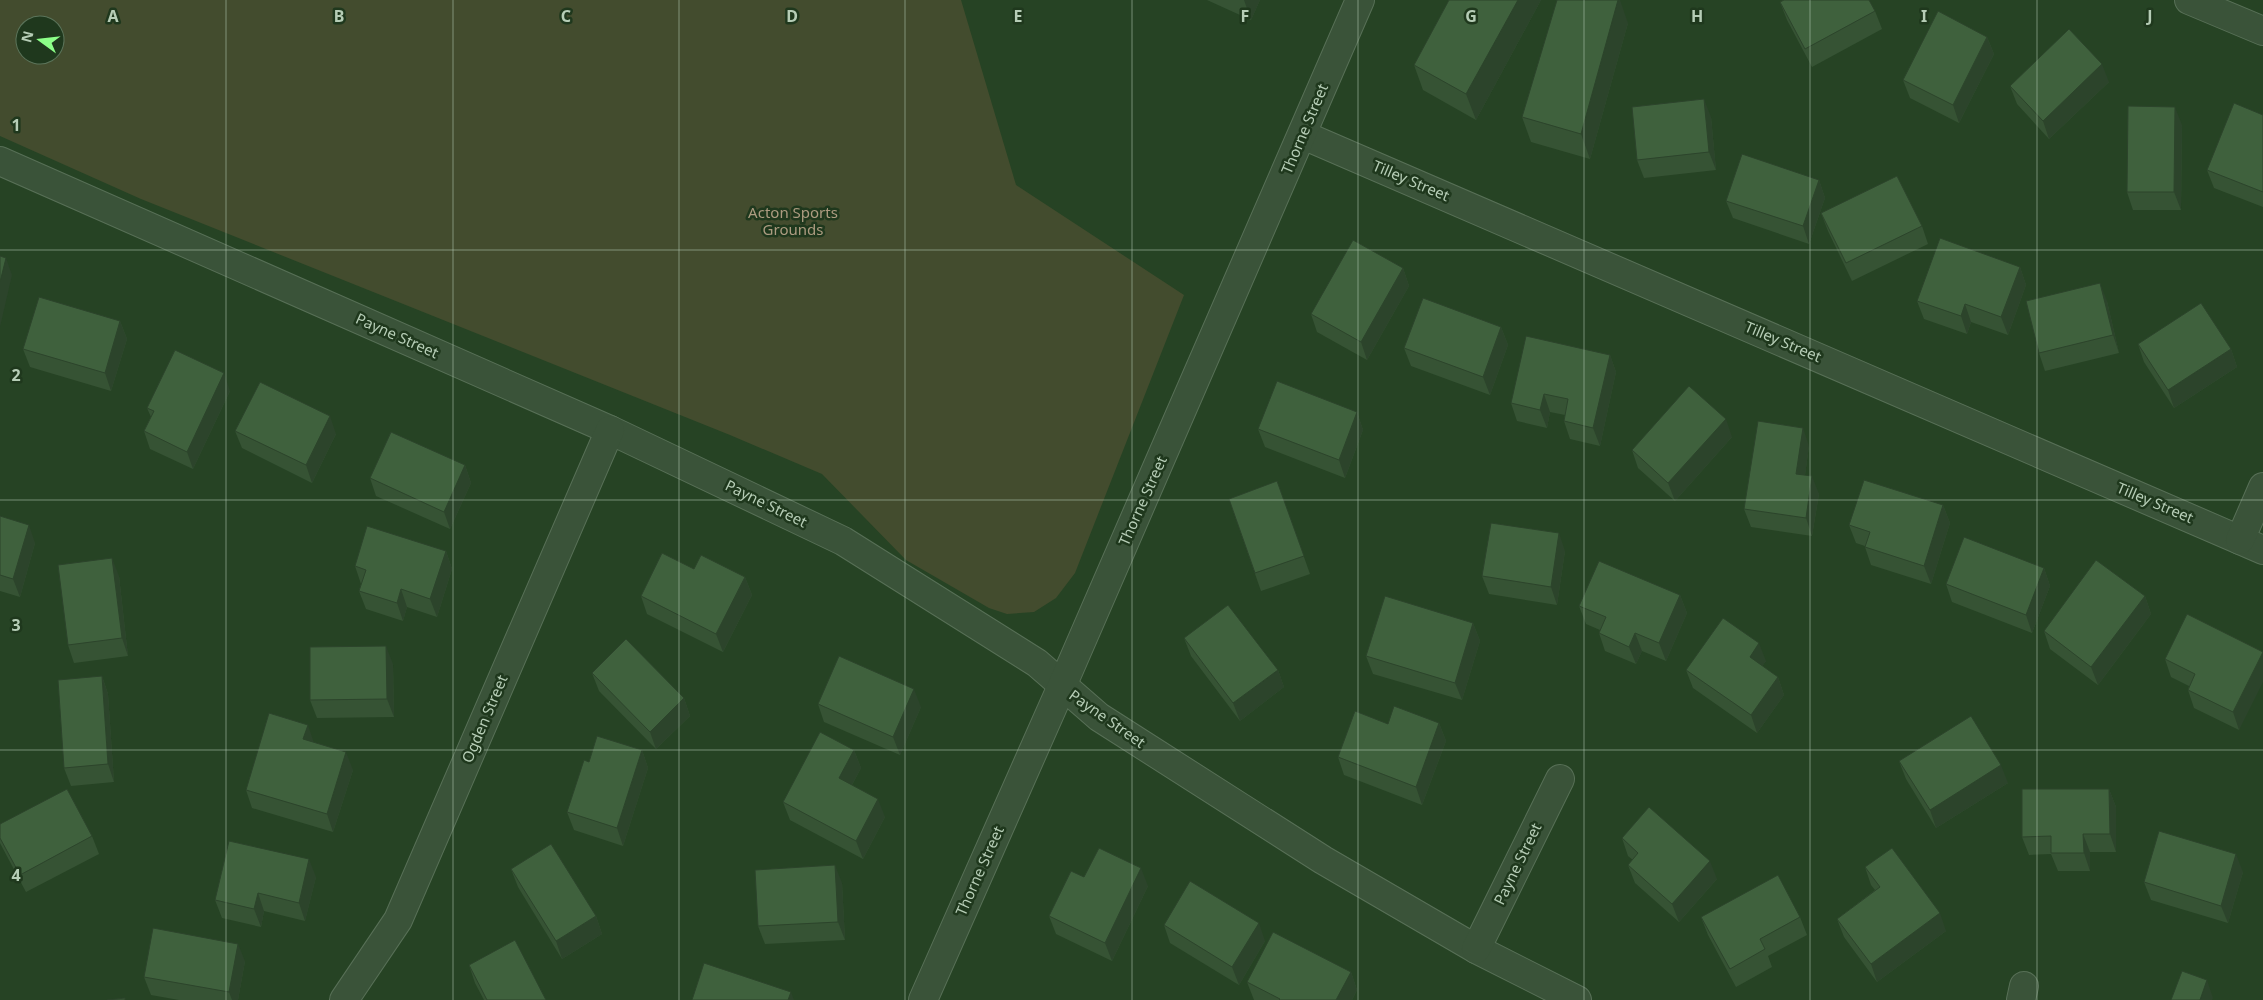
<svg xmlns="http://www.w3.org/2000/svg" width="2263" height="1000" font-family="'Noto Sans',sans-serif">
<rect width="100%" height="100%" fill="#264324"/>
<path fill="#434c2e" fill-rule="evenodd" d="M0,0h961l55,185 168,110 -109,278 -19,25 -22,14 -27,2 -18,-6 -83,-48 -84,-86 -92,-39 -589,-236 -141,-63zM25,25h30v30h-30z"/>
<g fill="none" stroke-linecap="round" stroke-linejoin="round">
<defs>
<g id="minor">
<polyline points="2189,0 2263,31"/>
<polyline points="1303,135 2263,550"/>
<polyline points="0,161 610,430 843,541 1037,663 1099,717 1323,860 1476,949 1577,1000"/>
<polyline points="2240,540 2263,487"/>
<polyline points="1476,949 1560,779"/>
<polyline points="344,1000 398,920 610,430"/>
<polyline points="923,1000 1062,686 1360,0"/>
<polyline points="2021,1000 2024,986"/>
</g>
</defs>
<use href="#minor" stroke="#587057" stroke-width="30"/>
<use href="#minor" stroke="#3a5339" stroke-width="28"/>
</g>
<g fill="#365334">
<polygon points="1207,0 1260,0 1251,20"/>
<polygon points="1449,0 1541,0 1476,120 1423,90 1414,65"/>
<polygon points="1780,2 1875,11 1882,29 1812,67 1787,20"/>
<polygon points="1628,23 1590,159 1531,142 1522,117"/>
<polygon points="1987,37 1994,54 1959,123 1910,98 1903,80"/>
<polygon points="2109,82 2049,139 2017,104 2010,86"/>
<polygon points="2263,115 2263,207 2214,188 2207,170"/>
<polygon points="1711,117 1716,170 1644,178 1637,160"/>
<polygon points="2182,125 2181,210 2133,210 2127,192"/>
<polygon points="1819,180 1825,198 1809,244 1733,218 1726,201"/>
<polygon points="1821,213 1922,226 1928,244 1852,281 1828,231"/>
<polygon points="2020,267 2026,285 2008,335 1971,322 1967,334 1924,319 1917,301"/>
<polygon points="1403,268 1409,286 1367,360 1317,332 1311,314"/>
<polygon points="2107,301 2119,353 2045,371 2039,353"/>
<polygon points="120,321 127,339 111,391 30,367 23,349"/>
<polygon points="1501,327 1508,345 1490,395 1411,366 1404,348"/>
<polygon points="2138,344 2231,349 2237,367 2174,408 2144,362"/>
<polygon points="1610,355 1616,372 1600,446 1570,439 1564,421 1565,415 1550,412 1547,428 1517,421 1511,403"/>
<polygon points="230,391 193,469 150,449 144,431 151,417 147,408"/>
<polygon points="1357,412 1363,430 1345,478 1265,447 1258,429"/>
<polygon points="235,431 336,434 312,483 242,448"/>
<polygon points="1732,437 1675,501 1638,468 1632,450"/>
<polygon points="1809,446 1805,475 1819,494 1812,536 1751,527 1744,509"/>
<polygon points="465,465 471,483 450,529 376,496 370,478"/>
<polygon points="1277,481 1310,574 1261,591 1229,499"/>
<polygon points="1943,505 1950,523 1931,584 1871,565 1865,547 1865,546 1856,543 1849,525"/>
<polygon points="0,516 35,543 20,597 0,591"/>
<polygon points="446,551 452,569 437,617 407,607 403,621 366,609 359,591 361,584 355,566"/>
<polygon points="1565,551 1557,605 1489,594 1482,576"/>
<polygon points="2044,568 2050,586 2032,633 1952,602 1946,584"/>
<polygon points="694,569 745,577 752,595 723,652 647,614 641,596"/>
<polygon points="119,576 128,656 74,663 68,645"/>
<polygon points="1680,595 1687,613 1666,661 1642,651 1636,664 1605,651 1599,633 1600,630 1586,624 1579,606"/>
<polygon points="2145,596 2151,614 2098,685 2050,649 2044,631"/>
<polygon points="1473,623 1480,641 1462,700 1373,674 1366,656"/>
<polygon points="1184,638 1278,670 1284,687 1240,721 1191,656"/>
<polygon points="2263,652 2239,730 2194,708 2188,690 2189,686 2171,677 2165,659"/>
<polygon points="1766,661 1762,666 1778,677 1784,695 1757,733 1693,688 1686,670"/>
<polygon points="393,664 394,717 317,718 310,700"/>
<polygon points="592,673 684,698 690,716 656,749 599,691"/>
<polygon points="102,676 108,694 114,782 71,786 64,768"/>
<polygon points="818,704 921,707 900,755 824,722"/>
<polygon points="1439,723 1446,741 1422,805 1344,775 1338,757"/>
<polygon points="314,742 353,770 333,832 252,808 246,790"/>
<polygon points="642,750 648,768 623,846 574,830 567,812 589,762"/>
<polygon points="854,750 861,768 852,785 885,817 863,859 790,820 783,802"/>
<polygon points="1899,761 2008,783 1936,828 1906,779"/>
<polygon points="2109,789 2116,807 2116,852 2090,852 2090,871 2058,871 2051,854 2029,855 2022,837"/>
<polygon points="0,824 92,836 99,854 26,892 1,845 0,843"/>
<polygon points="1622,838 1717,879 1679,922 1635,883 1628,865 1633,860 1628,856"/>
<polygon points="1865,867 1946,931 1877,982 1844,937 1837,919 1875,890 1871,885"/>
<polygon points="511,869 596,916 602,934 562,959 518,887"/>
<polygon points="2243,872 2228,923 2151,900 2144,882"/>
<polygon points="316,877 305,921 264,911 261,927 222,918 215,900"/>
<polygon points="1084,877 1148,886 1112,961 1056,934 1049,916"/>
<polygon points="842,883 845,940 765,944 758,926"/>
<polygon points="1701,917 1800,917 1807,935 1768,956 1772,967 1736,987 1708,935"/>
<polygon points="1164,925 1265,941 1239,985 1170,943"/>
<polygon points="245,961 238,1000 179,1000 151,995 144,977"/>
<polygon points="469,965 546,1000 484,1000 475,983"/>
<polygon points="1351,972 1357,990 1352,1000 1254,1000 1247,982"/>
</g>
<g fill="#2c442b">
<polygon points="1244,0 1260,0 1251,20"/>
<polygon points="1518,0 1541,0 1476,120 1466,94"/>
<polygon points="1618,0 1620,0 1628,23 1590,159 1581,134"/>
<polygon points="1987,37 1994,54 1959,123 1953,105"/>
<polygon points="2102,64 2109,82 2049,139 2043,121"/>
<polygon points="1704,99 1711,117 1716,170 1709,152"/>
<polygon points="2175,107 2182,125 2181,210 2174,192"/>
<polygon points="1819,180 1825,198 1809,244 1803,226"/>
<polygon points="6,258 12,275 0,327 0,282"/>
<polygon points="2020,267 2026,285 2008,335 2001,317"/>
<polygon points="1403,268 1409,286 1367,360 1361,342"/>
<polygon points="2100,283 2107,301 2119,353 2113,335"/>
<polygon points="1965,304 1971,322 1967,334 1961,316"/>
<polygon points="120,321 127,339 111,391 105,373"/>
<polygon points="1501,327 1508,345 1490,395 1483,377"/>
<polygon points="2231,349 2237,367 2174,408 2168,390"/>
<polygon points="1610,355 1616,372 1600,446 1593,428"/>
<polygon points="224,373 230,391 193,469 187,452"/>
<polygon points="1544,394 1550,412 1547,428 1540,410"/>
<polygon points="1357,412 1363,430 1345,478 1339,460"/>
<polygon points="330,416 336,434 312,483 306,465"/>
<polygon points="1726,419 1732,437 1675,501 1668,483"/>
<polygon points="1803,428 1809,446 1803,491 1796,474"/>
<polygon points="465,465 471,483 450,529 444,512"/>
<polygon points="1812,476 1819,494 1812,536 1806,518"/>
<polygon points="1943,505 1950,523 1931,584 1924,566"/>
<polygon points="29,525 35,543 20,597 13,579"/>
<polygon points="1559,533 1565,551 1557,605 1551,587"/>
<polygon points="446,551 452,569 437,617 430,599"/>
<polygon points="112,558 119,576 128,656 122,638"/>
<polygon points="2044,568 2050,586 2032,633 2026,615"/>
<polygon points="745,577 752,595 723,652 716,634"/>
<polygon points="401,589 407,607 403,621 397,603"/>
<polygon points="1680,595 1687,613 1666,661 1659,643"/>
<polygon points="2145,596 2151,614 2098,685 2091,667"/>
<polygon points="1473,623 1480,641 1462,700 1455,683"/>
<polygon points="1635,633 1642,651 1636,664 1629,647"/>
<polygon points="1759,643 1766,661 1756,675 1750,657"/>
<polygon points="386,646 393,664 394,717 387,699"/>
<polygon points="2263,652 2263,682 2239,730 2233,712"/>
<polygon points="1278,670 1284,687 1240,721 1233,703"/>
<polygon points="102,676 108,694 114,782 108,764"/>
<polygon points="1778,677 1784,695 1757,733 1751,715"/>
<polygon points="914,689 921,707 900,755 893,737"/>
<polygon points="684,698 690,716 656,749 650,732"/>
<polygon points="1439,723 1446,741 1422,805 1416,787"/>
<polygon points="308,725 314,743 303,739"/>
<polygon points="642,750 648,768 623,846 617,828"/>
<polygon points="854,750 861,768 846,796 839,778"/>
<polygon points="346,752 353,770 333,832 327,814"/>
<polygon points="2001,765 2008,783 1936,828 1930,810"/>
<polygon points="2109,789 2116,807 2116,852 2110,834"/>
<polygon points="878,799 885,817 863,859 856,841"/>
<polygon points="2083,834 2090,852 2090,871 2084,853"/>
<polygon points="2236,854 2243,872 2228,923 2221,906"/>
<polygon points="309,859 316,877 305,921 299,903"/>
<polygon points="1710,861 1717,879 1679,922 1672,904"/>
<polygon points="835,865 842,883 845,940 838,922"/>
<polygon points="1141,868 1148,886 1112,961 1105,943"/>
<polygon points="258,893 264,911 261,927 254,909"/>
<polygon points="1940,913 1946,931 1877,982 1871,964"/>
<polygon points="596,916 602,934 562,959 556,941"/>
<polygon points="1259,923 1265,941 1239,985 1232,967"/>
<polygon points="238,944 245,961 238,1000 232,1000 229,992"/>
<polygon points="1351,972 1357,990 1352,1000 1336,1000"/>
<polygon points="2207,980 2213,998 2212,1000 2200,1000"/>
<polygon points="791,992 794,1000 788,1000"/>
</g>
<g fill="#3f613d" stroke="#2c442b">
<polygon points="1449,0 1518,0 1466,94 1414,65"/>
<polygon points="1557,0 1618,0 1581,134 1522,117"/>
<polygon points="1784,0 1869,0 1875,11 1805,49 1780,2"/>
<polygon points="1938,11 1987,37 1953,105 1903,80"/>
<polygon points="2069,29 2102,64 2043,121 2010,86"/>
<polygon points="1704,99 1709,152 1637,160 1632,107"/>
<polygon points="2234,103 2263,115 2263,192 2207,170"/>
<polygon points="2128,106 2175,107 2174,192 2127,192"/>
<polygon points="1742,154 1819,180 1803,226 1726,201"/>
<polygon points="1897,176 1922,226 1846,263 1821,213"/>
<polygon points="1940,238 2020,267 2001,317 1965,304 1961,316 1917,301"/>
<polygon points="1353,240 1403,268 1361,342 1311,314"/>
<polygon points="0,256 6,258 0,282"/>
<polygon points="2100,283 2113,335 2039,353 2026,301"/>
<polygon points="39,297 120,321 105,373 23,349"/>
<polygon points="1423,298 1501,327 1483,377 1404,348"/>
<polygon points="2201,303 2231,349 2168,390 2138,344"/>
<polygon points="1526,336 1610,355 1593,428 1564,421 1568,399 1544,394 1540,410 1511,403"/>
<polygon points="175,350 224,373 187,452 144,431 154,411 147,408"/>
<polygon points="1277,381 1357,412 1339,460 1258,429"/>
<polygon points="260,382 330,416 306,465 235,431"/>
<polygon points="1689,386 1726,419 1668,483 1632,450"/>
<polygon points="1758,421 1803,428 1796,474 1812,476 1806,518 1744,509"/>
<polygon points="391,432 465,465 444,512 370,478"/>
<polygon points="1864,480 1943,505 1924,566 1865,547 1870,532 1849,525"/>
<polygon points="1277,481 1304,556 1255,573 1229,499"/>
<polygon points="0,516 29,525 13,579 0,575"/>
<polygon points="1491,523 1559,533 1551,587 1482,576"/>
<polygon points="367,526 446,551 430,599 401,589 397,603 359,591 366,570 355,566"/>
<polygon points="1964,537 2044,568 2026,615 1946,584"/>
<polygon points="662,553 694,569 701,555 745,577 716,634 641,596"/>
<polygon points="112,558 122,638 68,645 58,565"/>
<polygon points="2096,560 2145,596 2091,667 2044,631"/>
<polygon points="1599,561 1680,595 1659,643 1635,633 1629,647 1599,633 1606,617 1579,606"/>
<polygon points="1385,596 1473,623 1455,683 1366,656"/>
<polygon points="1228,605 1278,670 1233,703 1184,638"/>
<polygon points="2187,614 2263,652 2233,712 2188,690 2195,674 2165,659"/>
<polygon points="1723,618 1759,643 1750,657 1778,677 1751,715 1686,670"/>
<polygon points="626,639 684,698 650,732 592,673"/>
<polygon points="386,646 387,699 310,700 310,647"/>
<polygon points="839,656 914,689 893,737 818,704"/>
<polygon points="102,676 108,764 64,768 58,680"/>
<polygon points="1394,706 1439,723 1416,787 1338,757 1355,711 1388,724"/>
<polygon points="269,713 308,725 303,739 346,752 327,814 246,790"/>
<polygon points="1971,716 2001,765 1930,810 1899,761"/>
<polygon points="820,732 854,750 839,778 878,799 856,841 783,802"/>
<polygon points="597,736 642,750 617,828 567,812 584,760 589,762"/>
<polygon points="67,789 92,836 20,875 0,838 0,824"/>
<polygon points="2022,789 2109,789 2110,834 2083,834 2084,853 2051,853 2051,836 2022,837"/>
<polygon points="1649,807 1710,861 1672,904 1628,865 1638,853 1622,838"/>
<polygon points="2159,831 2236,854 2221,906 2144,882"/>
<polygon points="229,841 309,859 299,903 258,893 254,909 215,900"/>
<polygon points="551,844 596,916 556,941 511,869"/>
<polygon points="1099,848 1141,868 1105,943 1049,916 1071,871 1084,877"/>
<polygon points="1892,848 1940,913 1871,964 1837,919 1880,887 1865,867"/>
<polygon points="835,865 838,922 758,926 755,870"/>
<polygon points="1778,875 1800,917 1760,939 1765,949 1730,969 1701,917"/>
<polygon points="1190,881 1259,923 1232,967 1164,925"/>
<polygon points="153,928 238,944 229,992 144,977"/>
<polygon points="1273,932 1351,972 1336,1000 1279,1000 1280,999 1247,982"/>
<polygon points="515,940 546,1000 487,1000 469,965"/>
<polygon points="704,963 791,992 788,1000 692,1000"/>
<polygon points="2182,971 2207,980 2200,1000 2171,1000"/>
<polygon points="125,998 125,1000 107,1000"/>
</g>
<path fill="none" stroke="#b6cdb6" stroke-width="1" stroke-opacity="0.55" d="M226,0v1000M453,0v1000M679,0v1000M905,0v1000M1132,0v1000M1358,0v1000M1584,0v1000M1810,0v1000M2037,0v1000M0,250h2263M0,500h2263M0,750h2263"/>
<g text-anchor="middle" stroke-width="5" stroke-linejoin="round" paint-order="stroke">
<g font-size="15" fill="#b6cdb6" stroke="#1f381d">
<text transform="translate(1305 129) rotate(-67)" y="5">Thorne Street</text>
<text transform="translate(1411 181) rotate(23)" y="5">Tilley Street</text>
<text transform="translate(397 336) rotate(24)" y="5">Payne Street</text>
<text transform="translate(1783 342) rotate(23)" y="5">Tilley Street</text>
<text transform="translate(1143 501) rotate(-66)" y="5">Thorne Street</text>
<text transform="translate(2155 503) rotate(23)" y="5">Tilley Street</text>
<text transform="translate(766 504) rotate(26)" y="5">Payne Street</text>
<text transform="translate(485 719) rotate(-67)" y="5">Ogden Street</text>
<text transform="translate(1107 719) rotate(35)" y="5">Payne Street</text>
<text transform="translate(1518 864) rotate(-64)" y="5">Payne Street</text>
<text transform="translate(980 871) rotate(-66)" y="5">Thorne Street</text>
</g>
<g font-size="15" fill="#ad9c81" stroke="#1f381d">
<text x="793" y="218">Acton Sports<tspan x="793" dy="17">Grounds</tspan></text>
</g>
</g>
<g font-size="16" text-anchor="middle" font-weight="bold" fill="#b6cdb6" stroke="#1f381d" stroke-width="5" stroke-linejoin="round" paint-order="stroke">
<text x="113" y="22">A</text>
<text x="339" y="22">B</text>
<text x="566" y="22">C</text>
<text x="792" y="22">D</text>
<text x="1018" y="22">E</text>
<text x="1245" y="22">F</text>
<text x="1471" y="22">G</text>
<text x="1697" y="22">H</text>
<text x="1924" y="22">I</text>
<text x="2150" y="22">J</text>
<text x="16" y="131">1</text>
<text x="16" y="381">2</text>
<text x="16" y="631">3</text>
<text x="16" y="881">4</text>
</g>
<g transform="translate(40 40) rotate(285)"><circle r="24" fill="#1f381d" stroke="#5b745a"/>
<path d="M0-4L9 19L0 12L-9 19Z" fill="#8cff88"/>
<text y="-8" font-size="14" font-weight="bold" text-anchor="middle" fill="#b6cdb6">N</text>
</g>
</svg>
